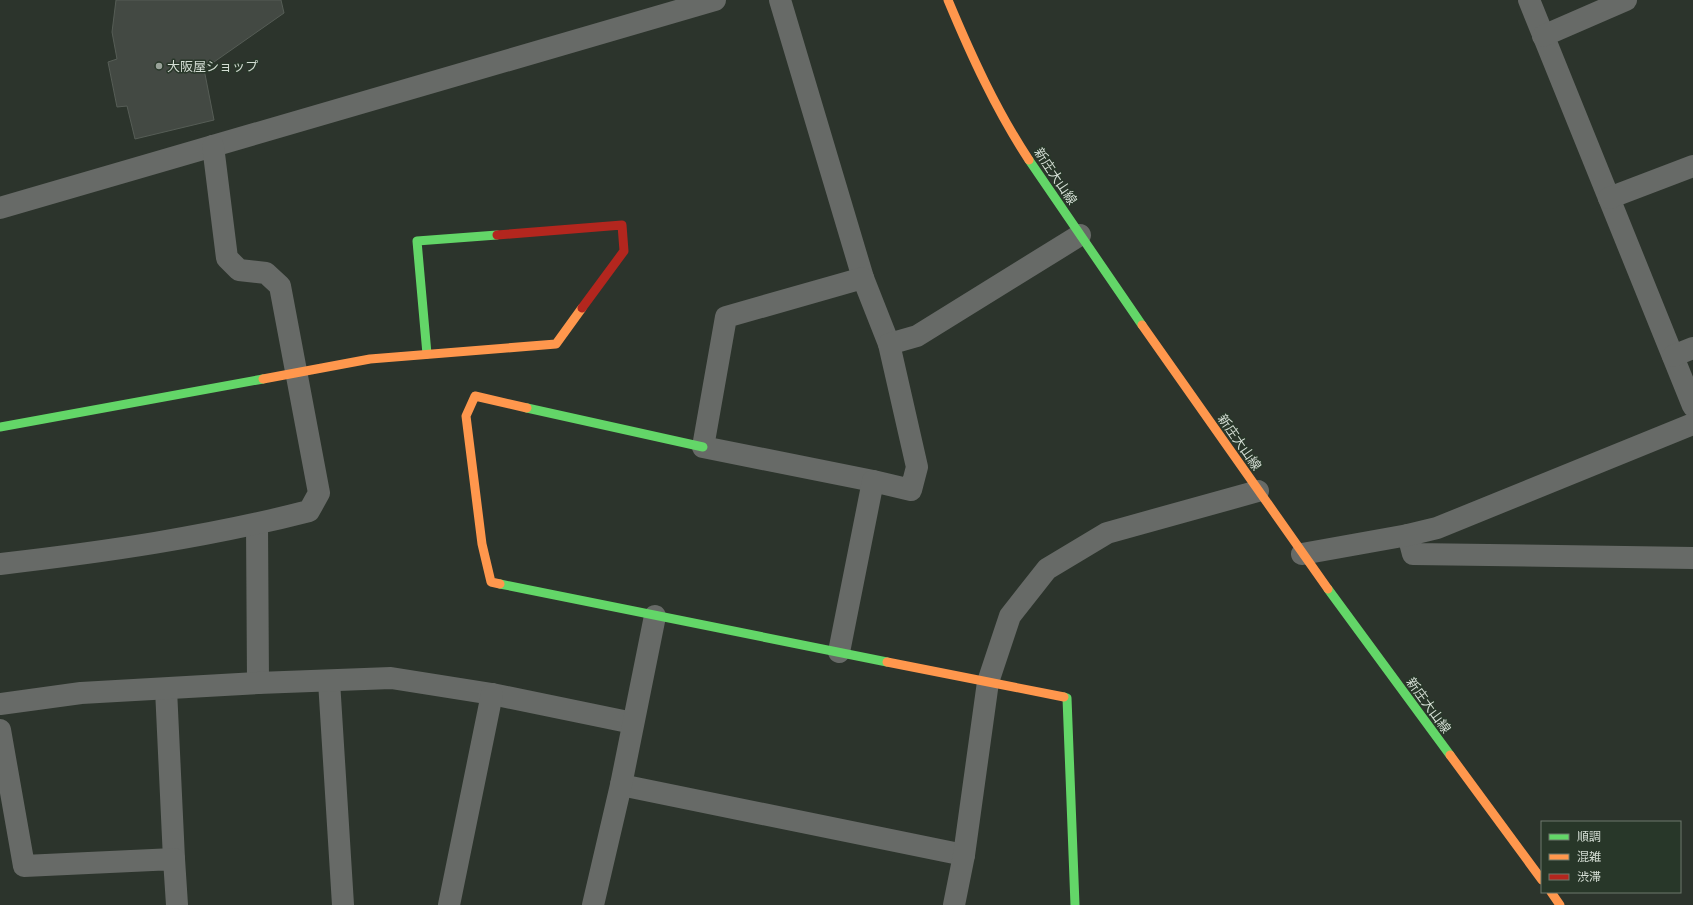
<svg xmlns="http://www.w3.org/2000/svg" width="1693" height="905" font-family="'PT Sans','Noto Sans JP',sans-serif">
<rect width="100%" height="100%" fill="#2c342c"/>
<polygon fill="#434943" stroke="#565d56" points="116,0 281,0 284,13 204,69 214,120 135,139 127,106 117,107 108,62 117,59 112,32"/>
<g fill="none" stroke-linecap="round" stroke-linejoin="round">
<g stroke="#676a67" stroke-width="22">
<polyline points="780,0 863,278"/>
<polyline points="1529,0 1693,406"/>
<polyline points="1543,36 1626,0"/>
<polyline points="1609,198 1693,166"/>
<polyline points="0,208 715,0"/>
<polyline points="1673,356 1693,348"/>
<polyline points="873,481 703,447 726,317 863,278 889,344"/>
<polyline points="257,524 258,683"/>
<polyline points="1408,535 1413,554 1693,558"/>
<polyline points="1302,554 1408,535 1437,528 1693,424"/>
<path d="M0,564c104,-12 208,-27 309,-53l10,-18 -39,-207 -14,-13 -27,-3 -12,-12 -14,-112"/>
<polyline points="839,652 873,481 911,490 917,467 889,344 917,336 1080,235"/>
<polyline points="329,681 343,905"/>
<polyline points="166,689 174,859"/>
<polyline points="0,704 81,693 258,683 391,678 492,694 633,723"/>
<polyline points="0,730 24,866 174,859 177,905"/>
<polyline points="621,785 964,855"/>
<polyline points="449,905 492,694"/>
<polyline points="593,905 621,785 655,616"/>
<polyline points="954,905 964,855 988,682 1010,616 1047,569 1107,533 1258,491"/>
</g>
<g stroke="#63d668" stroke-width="9">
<polyline points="1029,160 1142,325"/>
<polyline points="427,354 417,241 497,235"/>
<polyline points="527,408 703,447"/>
<polyline points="0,427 263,379"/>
<polyline points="500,584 887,662"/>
<polyline points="1328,589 1450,755"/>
<polyline points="1064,697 1067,698 1075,905"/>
</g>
<g stroke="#ff974d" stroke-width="9">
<path d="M948,0c23,55 48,110 81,160"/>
<polyline points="1142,325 1328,589"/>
<polyline points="263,379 370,359 556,344 582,308"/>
<polyline points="500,584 491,582 482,544 466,416 475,396 527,408"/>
<polyline points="887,662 1064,697"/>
<polyline points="1450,755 1542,880"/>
<polyline points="1551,892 1560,905"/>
</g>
<polyline stroke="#b3261e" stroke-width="9" points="497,235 622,225 624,251 582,308"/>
</g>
<circle fill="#99a299" stroke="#283729" stroke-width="1.5" cx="159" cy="66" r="4"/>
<g text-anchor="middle" stroke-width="3" stroke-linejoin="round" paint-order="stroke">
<g font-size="13" fill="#d4ddd4" stroke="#283729" text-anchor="start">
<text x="167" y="71">大阪屋ショップ</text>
</g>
<g font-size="13" fill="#d4ddd4" stroke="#283729">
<text transform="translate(1056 176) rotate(56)" y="5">新庄大山線</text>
<text transform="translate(1240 442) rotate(55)" y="5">新庄大山線</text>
<text transform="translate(1429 705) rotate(54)" y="5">新庄大山線</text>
</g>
</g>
<rect x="1541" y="821" width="140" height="72" fill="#283729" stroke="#6d796d"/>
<rect x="1549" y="834" width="20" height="6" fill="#63d668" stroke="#6d796d"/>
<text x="1577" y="841" font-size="12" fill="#d4ddd4">順調</text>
<rect x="1549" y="854" width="20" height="6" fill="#ff974d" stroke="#6d796d"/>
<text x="1577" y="861" font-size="12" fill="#d4ddd4">混雑</text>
<rect x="1549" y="874" width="20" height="6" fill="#b3261e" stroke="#6d796d"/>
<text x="1577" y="881" font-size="12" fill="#d4ddd4">渋滞</text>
</svg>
